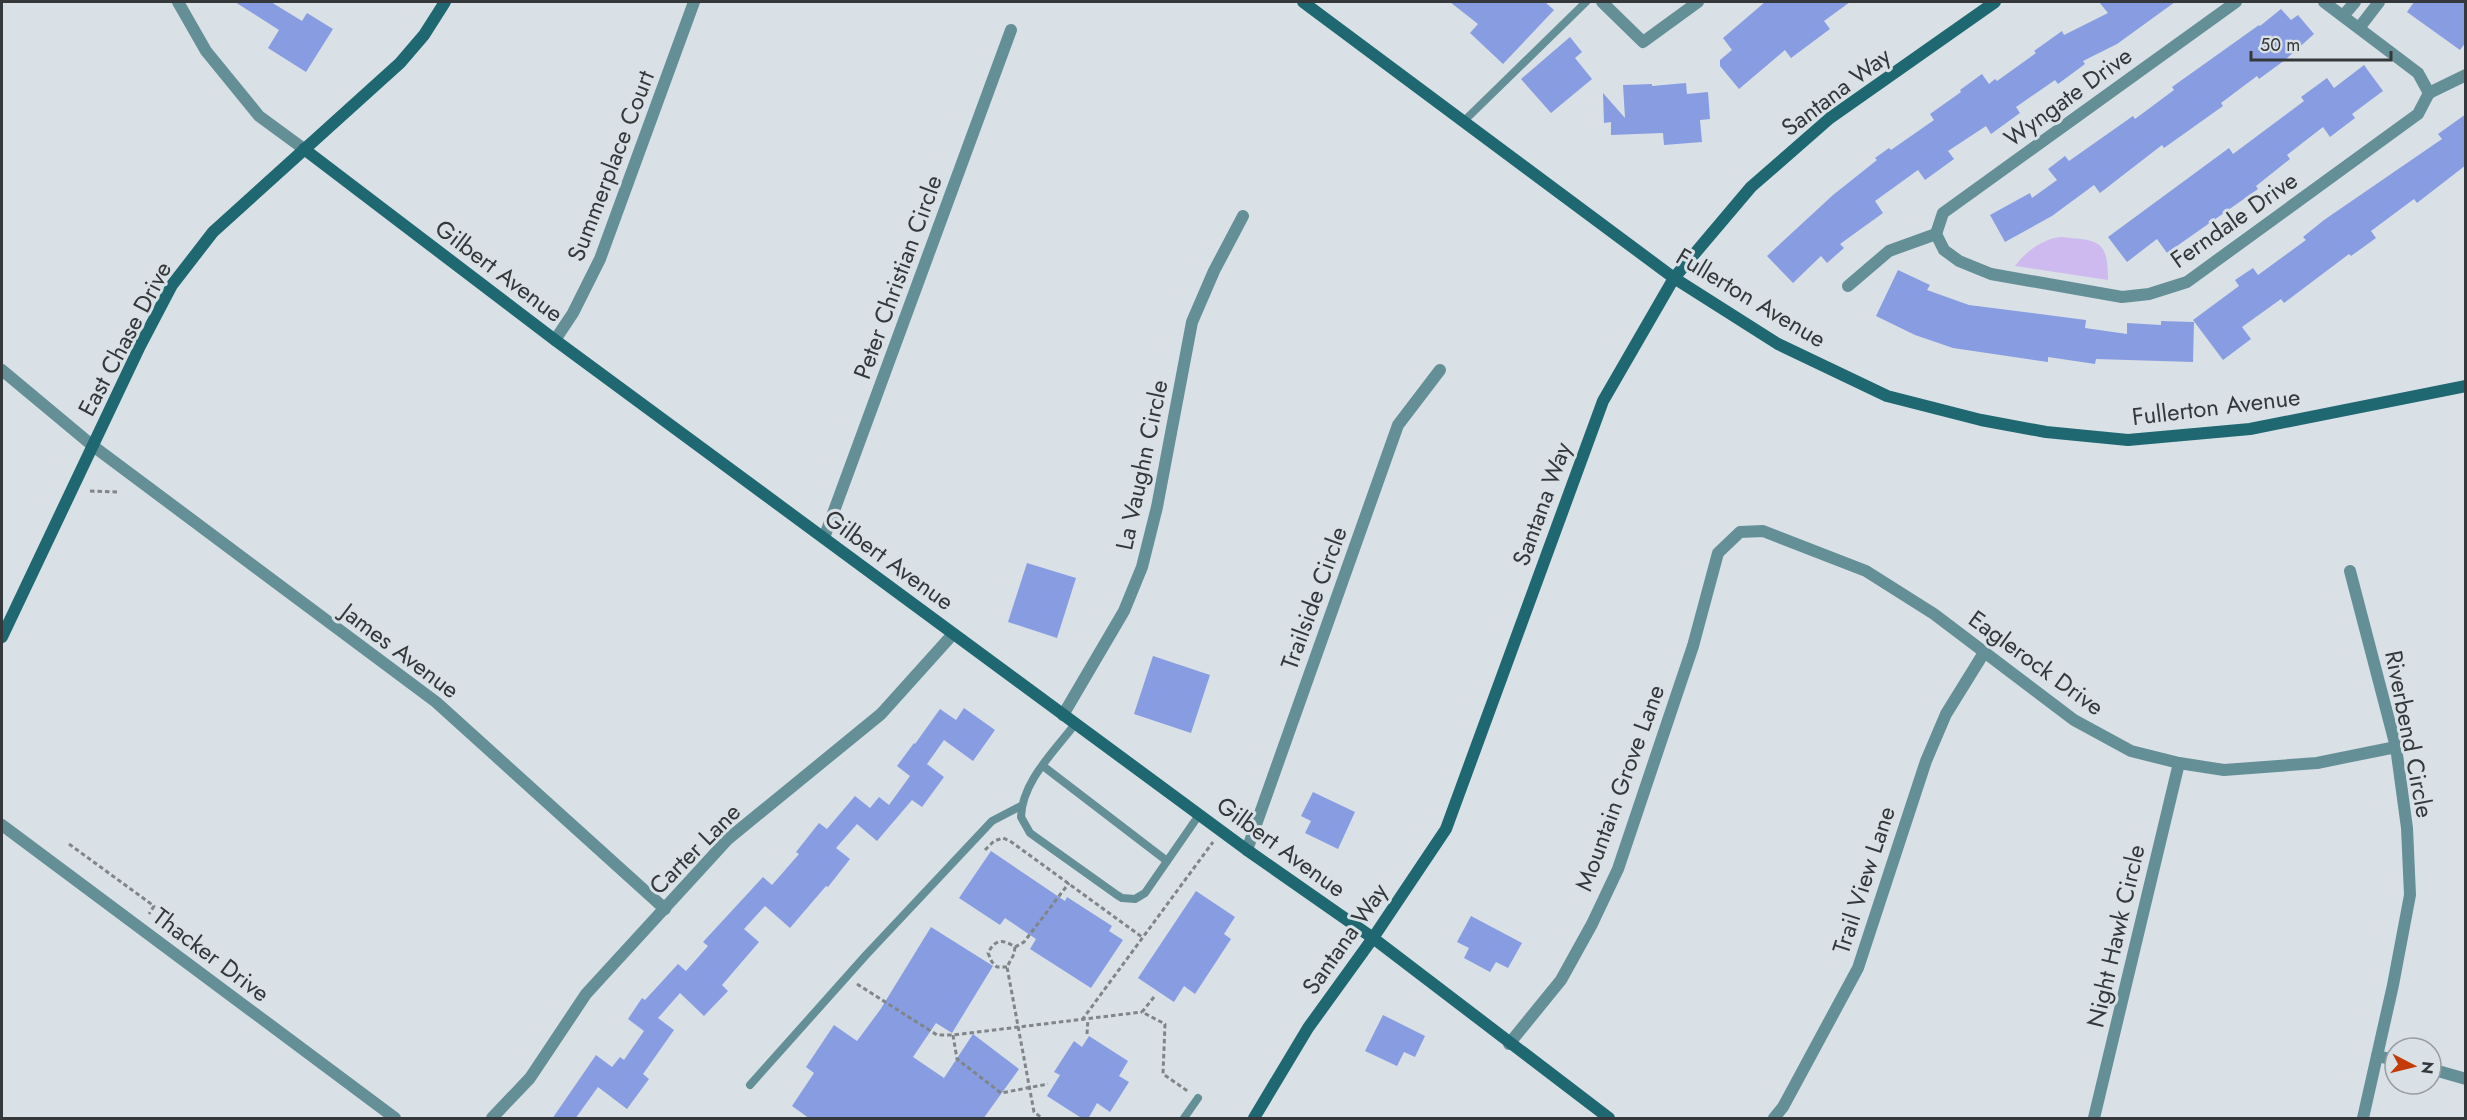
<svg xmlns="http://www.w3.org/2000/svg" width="2467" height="1120" font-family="Jost,sans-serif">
<rect width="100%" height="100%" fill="#d9e1e6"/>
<path fill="#cebaee" d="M2061,237c37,4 47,1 47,43l-93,-14c10,-14 29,-28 46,-29z"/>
<g fill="#889ce2">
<polygon points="235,2 271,2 302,21 307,13 333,29 306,72 268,48 279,30"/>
<polygon points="1450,2 1545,2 1554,10 1503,64 1470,33 1478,24"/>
<polygon points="1765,2 1850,2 1824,21 1830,29 1791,58 1785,50 1739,89 1720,66 1720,60 1732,50 1723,38"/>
<polygon points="2099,2 2175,2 2117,44 2083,61 2085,64 2058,84 2055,80 2016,107 2020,113 1991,134 1986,126 1948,151 1954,159 1925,180 1918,170 1875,201 1883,213 1840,244 1844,248 1827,263 1821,256 1793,283 1767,256 1833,195 1877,160 1875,158 1889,148 1891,150 1934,120 1930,114 1961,92 1960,90 1982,74 1989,84 1995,79 1997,81 2036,53 2034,51 2062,31 2064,35 2108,13"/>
<polygon points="2414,2 2466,2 2466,42 2460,50 2407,12"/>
<polygon points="2281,9 2291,20 2298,15 2314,34 2285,60 2259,79 2257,76 2221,103 2223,106 2164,148 2162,145 2100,193 2094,185 2052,216 2005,242 1990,215 2030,193 2032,198 2057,180 2048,169 2065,156 2069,161 2133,116 2135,119 2174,90 2172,87 2259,25 2260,26"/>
<polygon points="1570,37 1582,52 1575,58 1592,79 1551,113 1521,79"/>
<polygon points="2364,65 2383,91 2352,114 2355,118 2330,137 2323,127 2287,155 2290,159 2256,186 2258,189 2167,253 2157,239 2127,262 2108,237 2229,148 2233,154 2304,101 2301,97 2327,78 2334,88"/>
<polygon points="1686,83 1687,94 1708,92 1710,119 1700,120 1702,142 1664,145 1663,133 1611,135 1611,122 1604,123 1603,93 1625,118 1623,85 1652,84 1652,86"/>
<polygon points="2466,114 2466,165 2417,203 2414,199 2371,231 2376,238 2351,256 2349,254 2284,303 2281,299 2242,327 2251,339 2223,360 2193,320 2239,286 2235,280 2253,268 2258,275 2306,240 2303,237 2324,220 2442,139 2438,134"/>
<polygon points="1898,270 1930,285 1927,290 1969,305 2086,320 2085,328 2127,334 2127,323 2161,325 2161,321 2194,322 2193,362 2096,359 2095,364 2048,357 2048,362 1953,348 1915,335 1876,316"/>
<polygon points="1027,563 1076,578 1057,638 1008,622"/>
<polygon points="1153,656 1210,675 1191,733 1134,714"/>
<polygon points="964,708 995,730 973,761 944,740 927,764 944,777 922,807 912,800 877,841 857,824 836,848 850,859 828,887 826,886 790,928 765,906 744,929 759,942 722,985 728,991 704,1016 680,993 658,1018 674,1030 643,1074 649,1079 627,1109 598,1087 575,1119 552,1119 596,1055 612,1067 620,1057 624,1060 644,1031 628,1019 642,998 645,1000 678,964 686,971 708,946 703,942 763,877 772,885 799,854 796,852 819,823 827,829 855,796 870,808 879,797 889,805 910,776 897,766 914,743 915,744 940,709 956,720"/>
<polygon points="1313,792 1355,812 1338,849 1305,833 1311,821 1301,816"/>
<polygon points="991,851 1065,901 1067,897 1112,926 1109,931 1123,940 1091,988 1030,949 1036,939 1005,918 1000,925 959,898"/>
<polygon points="1196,891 1235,917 1224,934 1231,939 1195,994 1184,986 1174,1002 1138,978"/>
<polygon points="1471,916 1522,943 1508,968 1496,962 1490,972 1464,958 1469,948 1457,942"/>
<polygon points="931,927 993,966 952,1033 936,1023 913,1057 944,1078 973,1034 1019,1069 983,1119 810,1119 792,1106 814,1073 806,1067 834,1025 857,1041 880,1010"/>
<polygon points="1383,1015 1425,1036 1415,1057 1404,1052 1397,1066 1365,1051"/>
<polygon points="1089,1036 1128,1061 1119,1076 1129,1082 1110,1112 1097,1103 1088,1119 1083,1119 1047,1096 1060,1075 1054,1072 1074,1041 1082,1047"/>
</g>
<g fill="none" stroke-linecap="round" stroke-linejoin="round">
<g stroke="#808588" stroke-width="3" stroke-dasharray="4.5 3" stroke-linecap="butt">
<polyline points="90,491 120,492"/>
<polyline points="69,844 154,906 149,914"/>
<polyline points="985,850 994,841 1003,838 1010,841 1142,937"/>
<polyline points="1015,947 1014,954 1007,967 1034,1112 1042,1118"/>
<polyline points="1015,947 1024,942 1069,883"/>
<polyline points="200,952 202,953 207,947"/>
<path d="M1007,967h-10l-5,-5 -4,-9c7,-14 15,-14 27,-6"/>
<polyline points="857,984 937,1035 953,1035 1142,1012"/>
<polyline points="1154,997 1142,1012 1165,1024 1163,1074 1189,1092"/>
<polyline points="1082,1020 1213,842"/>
<polyline points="1087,1034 1088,1019"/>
<polyline points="953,1035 957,1059 1001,1093 1048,1084"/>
</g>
<g stroke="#658f96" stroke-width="8">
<polyline points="1464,121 1586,2"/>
<path d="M1075,724c-20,27 -53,57 -54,93l9,16 87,62 5,3 13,1 10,-6 54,-78"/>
<polyline points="1043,766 1167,861"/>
<polyline points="750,1085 866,955 992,821 1021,806"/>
<polyline points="1184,1118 1198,1098"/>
</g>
<g stroke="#658f96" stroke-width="12">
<polyline points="178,2 206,51 259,116 304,149"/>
<polyline points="1602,2 1643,42 1698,2"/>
<polyline points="2324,2 2418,73 2429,93"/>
<polyline points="2343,16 2355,2"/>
<polyline points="2359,28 2379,2"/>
<polyline points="2429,93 2466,75"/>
<polyline points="1936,234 1944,250 1959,261 1991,274 2122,297 2149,294 2187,282 2418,114 2429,93"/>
<polyline points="1936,234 1943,213 2236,2"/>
<polyline points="1848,286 1889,251 1936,234"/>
<polyline points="555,340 573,313 600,259 694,2"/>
<polyline points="2,370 93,446 436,702 665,909"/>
<polyline points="824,538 1011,30"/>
<polyline points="2350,571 2396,747 2407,828 2410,895 2393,985 2363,1118"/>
<polyline points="1063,715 1124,611 1142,567 1157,507 1192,322 1214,271 1243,216"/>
<polyline points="2,825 395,1118"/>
<polyline points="1247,850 1398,425 1440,370"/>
<polyline points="1509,1044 1561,980 1592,924 1618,869 1693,646 1718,553 1740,532 1763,531 1866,571 1934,614 2074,720 2131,751 2179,763 2224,770 2317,763 2396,747"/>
<polyline points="2377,1056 2395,1060"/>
<polyline points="2431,1069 2466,1079"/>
<polyline points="492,1118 530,1078 586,994 728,839 881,714 953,634"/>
<polyline points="1774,1118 1783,1107 1858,968 1926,761 1946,714 1985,651"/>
<polyline points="2094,1118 2179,763"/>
</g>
<g stroke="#1f6872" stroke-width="12">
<polyline points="1303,2 1674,278 1778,344 1887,396 1981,420 2046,432 2128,440 2250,429 2466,386"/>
<polyline points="304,149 555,340 1247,850 1373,938 1609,1118"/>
<polyline points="2,637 140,346 172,285 213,232 400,63 424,35 445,2"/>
<polyline points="1254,1118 1308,1028 1373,938 1446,829 1603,401 1674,278 1751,187 1830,118 1995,2"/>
</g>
</g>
<g text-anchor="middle" stroke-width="6" stroke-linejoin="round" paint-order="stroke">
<g font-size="24" fill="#35383a" stroke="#d9e1e6">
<text transform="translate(1836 92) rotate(-37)" y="8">Santana Way</text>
<text transform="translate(2068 97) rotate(-36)" y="8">Wyngate Drive</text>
<text transform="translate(611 166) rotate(-69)" y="8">Summerplace Court</text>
<text transform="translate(2234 220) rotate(-35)" y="8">Ferndale Drive</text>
<text transform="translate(499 271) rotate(37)" y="8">Gilbert Avenue</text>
<text transform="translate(898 277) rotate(-70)" y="8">Peter Christian Circle</text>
<text transform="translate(1751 298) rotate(31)" y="8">Fullerton Avenue</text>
<text transform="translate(125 339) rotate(-62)" y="8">East Chase Drive</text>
<text transform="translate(2216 407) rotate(-7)" y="8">Fullerton Avenue</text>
<text transform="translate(1142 465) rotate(-78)" y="8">La Vaughn Circle</text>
<text transform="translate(1542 504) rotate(-70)" y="8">Santana Way</text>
<text transform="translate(889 560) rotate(36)" y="8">Gilbert Avenue</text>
<text transform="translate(1314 598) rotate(-70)" y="8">Trailside Circle</text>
<text transform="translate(400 651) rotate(37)" y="8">James Avenue</text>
<text transform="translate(2036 663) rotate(36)" y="8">Eaglerock Drive</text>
<text transform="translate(2409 734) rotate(79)" y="8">Riverbend Circle</text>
<text transform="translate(1620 788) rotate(-70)" y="8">Mountain Grove Lane</text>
<text transform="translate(1281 847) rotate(36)" y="8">Gilbert Avenue</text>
<text transform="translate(695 849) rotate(-45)" y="8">Carter Lane</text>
<text transform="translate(1864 880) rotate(-72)" y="8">Trail View Lane</text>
<text transform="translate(2116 936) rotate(-77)" y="8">Night Hawk Circle</text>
<text transform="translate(1345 939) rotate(-55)" y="8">Santana Way</text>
<text transform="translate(211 955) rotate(37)" y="8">Thacker Drive</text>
</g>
</g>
<rect width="2467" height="1120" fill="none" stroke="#35383a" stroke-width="6"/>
<g transform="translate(2413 1066) rotate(97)"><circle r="28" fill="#d9e1e6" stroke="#979da1" stroke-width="1.5"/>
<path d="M0-4.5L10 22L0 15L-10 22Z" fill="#c33b06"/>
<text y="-9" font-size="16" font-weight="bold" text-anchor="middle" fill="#35383a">N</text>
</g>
<path d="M2251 51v9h140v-9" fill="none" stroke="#35383a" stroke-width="3"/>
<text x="2260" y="51" font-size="18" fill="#35383a" stroke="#d9e1e6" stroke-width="4.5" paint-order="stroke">50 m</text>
</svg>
